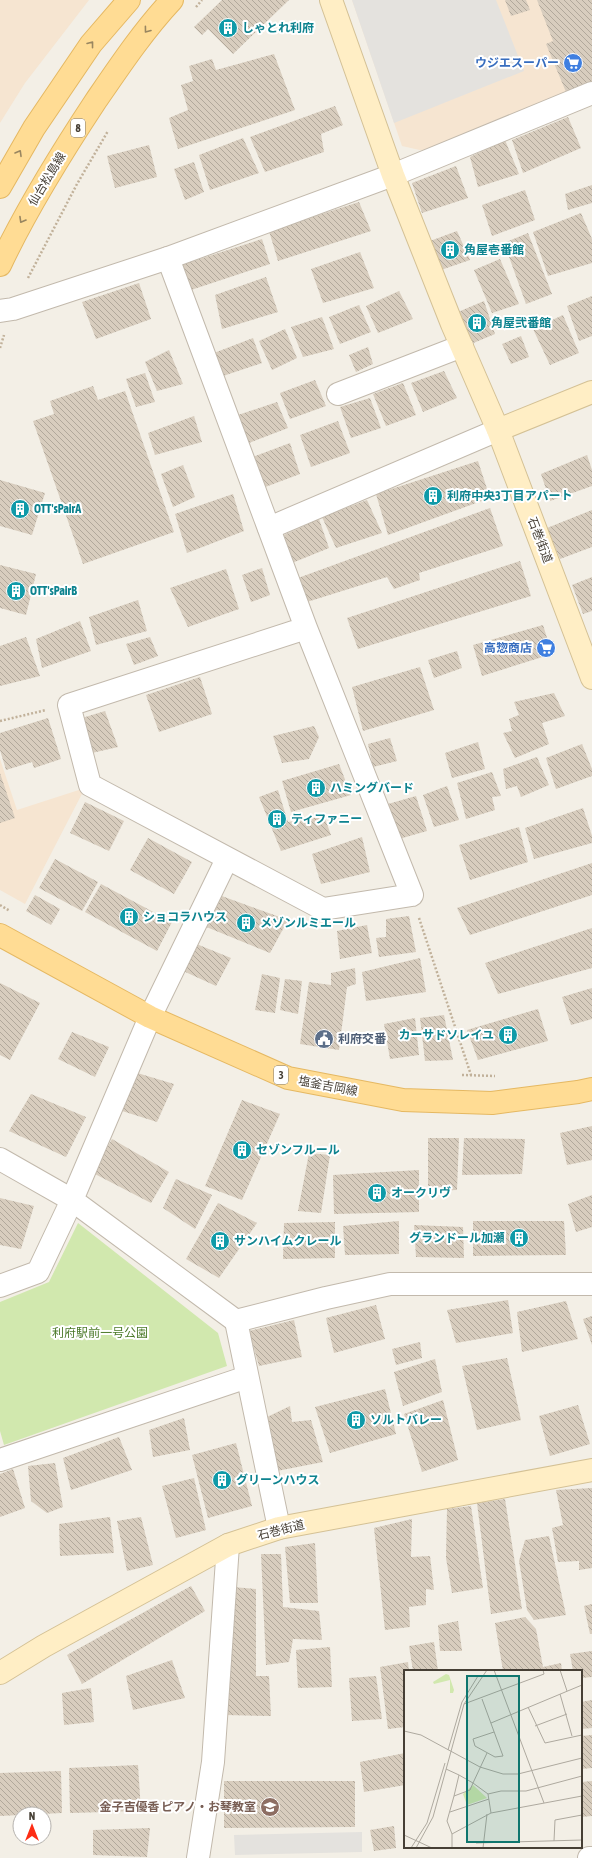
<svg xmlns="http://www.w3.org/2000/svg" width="592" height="1858" font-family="'Asap Condensed','Noto Sans JP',sans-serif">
<defs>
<pattern id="building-back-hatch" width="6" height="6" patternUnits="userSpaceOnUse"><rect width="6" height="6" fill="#d8cdbe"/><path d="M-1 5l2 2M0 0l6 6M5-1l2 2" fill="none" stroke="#b1a89b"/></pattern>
</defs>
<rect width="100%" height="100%" fill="#f3efe6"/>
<g fill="#f6e5d1">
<polygon points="0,0 89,0 25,83 0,123"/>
<polygon points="352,0 592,0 592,82 424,151 402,146"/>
<polygon points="0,759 17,810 85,788 25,904 0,890"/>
</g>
<polygon fill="#d1e8ae" points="78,1223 218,1333 227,1366 4,1445 0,1431 0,1302 49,1282"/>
<g fill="#e4e2de">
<polygon points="352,0 496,0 524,71 394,123"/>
<polygon points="362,1832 362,1852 235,1855 234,1835"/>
</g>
<g fill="url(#building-back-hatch)">
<polygon points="222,0 289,0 233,54 208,29 202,35 194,27"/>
<polygon points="505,0 526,0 530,10 511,16"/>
<polygon points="537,0 592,0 592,81 566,92 546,44 553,41"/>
<polygon points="274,54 295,110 178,149 169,118 188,110 181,85 193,81 189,66 212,59 216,70"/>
<polygon points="335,106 343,125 321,134 324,152 265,172 250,137"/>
<polygon points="568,117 581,148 523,173 512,140"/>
<polygon points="243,138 259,173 210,190 199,155"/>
<polygon points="505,140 519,174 478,187 470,157"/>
<polygon points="149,145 157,177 115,188 107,156"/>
<polygon points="194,162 204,192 185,200 174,169"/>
<polygon points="456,166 468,198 422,213 412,183"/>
<polygon points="592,185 592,203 568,210 565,194"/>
<polygon points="525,190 535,220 492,236 482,205"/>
<polygon points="359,202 371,231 278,261 269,231"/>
<polygon points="581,213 592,239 592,263 548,276 533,232"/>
<polygon points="457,231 470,260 441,270 430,241"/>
<polygon points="528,233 552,294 526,304 504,243"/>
<polygon points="262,239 270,264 191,290 181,265"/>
<polygon points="360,252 374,288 323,303 311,269"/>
<polygon points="500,259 519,304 492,313 474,270"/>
<polygon points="266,277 278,312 222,329 215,295"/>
<polygon points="139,283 151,319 96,339 82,302"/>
<polygon points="399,291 413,319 378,333 366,306"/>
<polygon points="592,296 592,336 579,341 567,306"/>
<polygon points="484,301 495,334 471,344 458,312"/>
<polygon points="359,305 371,332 340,344 329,317"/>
<polygon points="563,315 579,353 550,365 533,329"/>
<polygon points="322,317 334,349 303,357 291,327"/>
<polygon points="285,329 297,358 272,370 259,341"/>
<polygon points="521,336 529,357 511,364 502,344"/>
<polygon points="253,338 262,363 223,376 214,353"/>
<polygon points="368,347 373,364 356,372 349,355"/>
<polygon points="169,350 183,384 157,391 145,362"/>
<polygon points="444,371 457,398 423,412 411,383"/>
<polygon points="145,373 155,402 136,407 126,379"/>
<polygon points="315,380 326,406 290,419 280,393"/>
<polygon points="403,383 416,415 386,426 373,394"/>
<polygon points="93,386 98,400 125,391 174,532 83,564 33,421 54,414 50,401"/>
<polygon points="370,398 381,428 351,438 340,407"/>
<polygon points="277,402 288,428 249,443 238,415"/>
<polygon points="194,416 202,442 155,455 148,433"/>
<polygon points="338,421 350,453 311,467 300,435"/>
<polygon points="290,443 300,474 260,489 250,458"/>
<polygon points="587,455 592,470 592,486 550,501 541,474"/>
<polygon points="478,461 490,498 388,535 376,494"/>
<polygon points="183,465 195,497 173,507 161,474"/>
<polygon points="0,480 45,493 32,535 0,526"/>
<polygon points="233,494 244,531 187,553 175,514"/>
<polygon points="367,500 382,533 336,548 322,517"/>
<polygon points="490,508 503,546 419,573 420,580 394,589 387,577 307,602 298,578"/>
<polygon points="592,510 592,547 560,559 547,528"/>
<polygon points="319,519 329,548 292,563 284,535"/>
<polygon points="520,561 531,596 358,649 347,618"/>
<polygon points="0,565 36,574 26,615 0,608"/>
<polygon points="262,568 270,595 251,602 242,575"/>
<polygon points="226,569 239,609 188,627 170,588"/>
<polygon points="592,577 592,611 583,614 572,585"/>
<polygon points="138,600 147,631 96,645 89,617"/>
<polygon points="80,621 91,651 42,668 36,639"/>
<polygon points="543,625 552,654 482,676 473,645"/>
<polygon points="26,637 40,676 0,686 0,646"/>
<polygon points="150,637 158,656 134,665 126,644"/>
<polygon points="457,651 462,668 434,678 428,660"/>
<polygon points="420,667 434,710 363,731 352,687"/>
<polygon points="200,677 212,714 159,732 146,695"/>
<polygon points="554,693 565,716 542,723 549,744 515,758 503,733 512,731 509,719 519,715 514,702"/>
<polygon points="105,711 118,747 92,753 82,718"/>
<polygon points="48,718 61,759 34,768 32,762 6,770 0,750 0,733"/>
<polygon points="314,726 319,737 309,759 282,763 273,736"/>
<polygon points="390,738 397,761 373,767 368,744"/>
<polygon points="478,742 485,769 452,778 445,753"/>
<polygon points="582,744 592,769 592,776 556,789 546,758"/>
<polygon points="537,757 549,785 521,797 517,786 506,789 503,769"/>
<polygon points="339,764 351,795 291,812 282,781"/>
<polygon points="492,772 501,796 492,797 495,810 466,819 457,783"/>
<polygon points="0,773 15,818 0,823"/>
<polygon points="447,786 459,820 434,827 423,795"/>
<polygon points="278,790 288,822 324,816 331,835 281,851 259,797"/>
<polygon points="416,796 427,831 399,839 388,804"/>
<polygon points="85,802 124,821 109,851 70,833"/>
<polygon points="583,808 592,836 592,843 534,859 525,828"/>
<polygon points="519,827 528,862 470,880 459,845"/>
<polygon points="362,837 370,872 321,884 312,854"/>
<polygon points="148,838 192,862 174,894 130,870"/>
<polygon points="55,859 98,882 82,911 39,888"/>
<polygon points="592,863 592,895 470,935 457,908"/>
<polygon points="101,884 172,922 157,951 85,912"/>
<polygon points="35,895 60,909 51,925 26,911"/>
<polygon points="219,895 288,920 270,953 204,926"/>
<polygon points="409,916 416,952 379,957 376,938 386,937 386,919"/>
<polygon points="367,925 372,953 340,959 337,931"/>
<polygon points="592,928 592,968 498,994 485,963"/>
<polygon points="194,943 231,958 216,986 181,970"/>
<polygon points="420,958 426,992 366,1001 362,972"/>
<polygon points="355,968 356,984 347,987 339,1050 300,1044 309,982 331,985 331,973"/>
<polygon points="262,974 280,978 275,1013 255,1010"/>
<polygon points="285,979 302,981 298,1014 280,1010"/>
<polygon points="0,983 40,1003 10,1060 0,1055"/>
<polygon points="592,988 592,1019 571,1025 562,997"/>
<polygon points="538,1009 548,1041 478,1060 467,1030"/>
<polygon points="444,1015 453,1060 425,1061 420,1018"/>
<polygon points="415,1018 419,1055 390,1059 384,1024"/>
<polygon points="72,1032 109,1047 95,1077 58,1059"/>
<polygon points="134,1072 174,1084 157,1122 119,1110"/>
<polygon points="31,1094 86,1117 66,1157 9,1131"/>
<polygon points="242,1100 280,1114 242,1200 205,1186"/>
<polygon points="592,1126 592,1160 567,1165 560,1133"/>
<polygon points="428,1138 459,1138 457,1190 428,1191"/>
<polygon points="464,1138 525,1139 522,1174 462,1175"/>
<polygon points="112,1139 169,1172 151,1203 93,1173"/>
<polygon points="309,1153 330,1155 321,1213 298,1211"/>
<polygon points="419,1170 419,1212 334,1214 333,1175"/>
<polygon points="176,1179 212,1195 195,1229 163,1208"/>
<polygon points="592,1195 592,1227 576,1232 568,1204"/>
<polygon points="0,1198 34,1206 21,1249 0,1245"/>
<polygon points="218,1203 257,1223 219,1278 186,1259"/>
<polygon points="399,1221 399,1254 345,1255 343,1226"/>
<polygon points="473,1221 564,1221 566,1255 473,1256"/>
<polygon points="335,1222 335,1258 283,1259 284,1223"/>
<polygon points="414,1225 463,1227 464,1258 416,1257"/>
<polygon points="508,1300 513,1333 456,1343 447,1310"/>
<polygon points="566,1301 578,1339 522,1352 517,1312"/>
<polygon points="376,1305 385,1339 334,1353 326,1318"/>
<polygon points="592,1316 592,1345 583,1319"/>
<polygon points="294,1320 302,1357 259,1366 249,1331"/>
<polygon points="420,1342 422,1358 396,1365 392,1349"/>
<polygon points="507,1358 521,1420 477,1430 462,1366"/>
<polygon points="435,1359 442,1392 403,1406 394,1372"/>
<polygon points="385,1389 396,1434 330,1453 315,1407"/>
<polygon points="443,1400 458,1460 422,1472 404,1414"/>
<polygon points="578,1405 590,1444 550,1456 539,1416"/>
<polygon points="290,1406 292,1422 311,1420 323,1462 277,1471 265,1418"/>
<polygon points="184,1418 190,1450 153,1457 149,1430"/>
<polygon points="119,1437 132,1470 71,1490 63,1458"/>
<polygon points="236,1443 252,1506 208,1518 192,1455"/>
<polygon points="55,1463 63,1507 47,1513 31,1501 28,1466"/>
<polygon points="13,1469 25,1508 0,1517 0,1474"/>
<polygon points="194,1478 206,1530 176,1538 162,1486"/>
<polygon points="592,1488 592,1568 579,1570 579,1561 558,1562 552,1528 563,1525 556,1490"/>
<polygon points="505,1499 522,1609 491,1614 477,1503"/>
<polygon points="471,1506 483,1588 452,1593 446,1558 447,1509"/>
<polygon points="110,1517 114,1553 60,1556 59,1524"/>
<polygon points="141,1517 153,1565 127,1571 117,1521"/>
<polygon points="412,1519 411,1557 430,1556 434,1590 426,1589 426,1605 409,1607 410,1627 385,1630 374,1528"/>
<polygon points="549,1536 566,1615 534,1620 527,1610 519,1561 525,1540"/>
<polygon points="315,1543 318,1603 290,1603 285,1547"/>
<polygon points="261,1554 281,1554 283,1607 319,1611 322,1640 293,1639 289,1662 266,1665"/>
<polygon points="191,1586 205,1611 82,1684 67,1655"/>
<polygon points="233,1587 256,1589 256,1676 269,1676 271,1716 225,1715"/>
<polygon points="592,1604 592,1634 590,1634 584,1606"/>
<polygon points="525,1617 536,1629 543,1667 561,1663 562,1671 503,1671 495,1623"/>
<polygon points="458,1621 462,1651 440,1651 438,1625"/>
<polygon points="434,1642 438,1671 413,1671 409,1646"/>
<polygon points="330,1647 332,1687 298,1688 296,1650"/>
<polygon points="592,1651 592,1677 581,1678 581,1671 573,1671 570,1654"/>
<polygon points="172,1660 185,1698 133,1710 126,1676"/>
<polygon points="408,1662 409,1671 405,1671 405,1727 388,1729 380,1667"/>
<polygon points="376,1676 382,1719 352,1721 349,1678"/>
<polygon points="91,1688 94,1722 64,1725 62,1693"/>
<polygon points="592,1700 592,1728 581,1729 581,1702"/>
<polygon points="592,1735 592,1768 581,1769 581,1736"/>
<polygon points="405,1753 405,1785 364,1792 360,1762"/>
<polygon points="138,1765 141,1811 70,1813 69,1768"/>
<polygon points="61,1771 62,1813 0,1816 0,1773"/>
<polygon points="224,1781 355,1781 355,1827 224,1828"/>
<polygon points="592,1781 592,1816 581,1817 581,1782"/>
<polygon points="394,1826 396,1848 374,1851 370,1830"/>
<polygon points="150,1828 147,1857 93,1855 93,1830"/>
</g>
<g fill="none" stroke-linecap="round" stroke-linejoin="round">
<defs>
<g id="street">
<polyline points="168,258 306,628 412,895 323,909 90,785 69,705 306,628"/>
<polyline points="0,311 13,309 168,258 393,175 592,93"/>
<polyline points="338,394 462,346"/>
<polyline points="269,528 498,430"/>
<polyline points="227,859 150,1017 72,1200 236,1321"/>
<polyline points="0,1159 72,1200 38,1272 0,1286"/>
<polyline points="0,1460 247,1377"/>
<polyline points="279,1528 236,1321 326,1298 390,1284 592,1284"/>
<polyline points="198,1858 213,1762 228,1545"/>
<polyline points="589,1858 592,1858"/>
</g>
<g id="secondary">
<polyline points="331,0 393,175 452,324 498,430 592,678"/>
<polyline points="498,430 592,392"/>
<polyline points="0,1673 44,1646 228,1545 279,1528 592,1470"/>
</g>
<g id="primary">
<polyline points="0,187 34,128 91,44 129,0"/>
<path d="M0,265c27,-57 60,-110 95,-163 24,-35 48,-71 77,-102"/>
<polyline points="0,935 150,1017 288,1078 403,1100 492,1103 578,1092 592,1089"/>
</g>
</defs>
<use href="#street" stroke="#c2b9ac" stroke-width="24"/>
<use href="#secondary" stroke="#d4c195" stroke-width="24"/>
<use href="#primary" stroke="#e5b862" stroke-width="24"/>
<g stroke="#c1b19a" stroke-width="2.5" stroke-dasharray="2 2" stroke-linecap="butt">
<polyline points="196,7 202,0"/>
<polyline points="28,278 77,184 108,131"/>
<polyline points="0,348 4,335"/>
<polyline points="0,721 46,710"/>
<polyline points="0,905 10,911"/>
<polyline points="419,918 471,1075"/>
<polyline points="462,1075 495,1076"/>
</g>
<use href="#street" stroke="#fff" stroke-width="22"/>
<use href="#secondary" stroke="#ffeec5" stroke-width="22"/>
<use href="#primary" stroke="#ffdc94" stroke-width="22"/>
</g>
<defs><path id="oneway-chevron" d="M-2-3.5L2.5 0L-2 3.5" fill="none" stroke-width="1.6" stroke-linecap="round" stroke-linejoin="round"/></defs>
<g stroke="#998660">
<use href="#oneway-chevron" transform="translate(147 30) rotate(127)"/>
<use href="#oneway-chevron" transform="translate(91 44) rotate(-52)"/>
<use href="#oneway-chevron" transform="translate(19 153) rotate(-60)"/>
<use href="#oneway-chevron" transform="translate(22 220) rotate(120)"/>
</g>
<defs>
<symbol id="building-disc" viewBox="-11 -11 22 22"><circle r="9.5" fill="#0f9aa8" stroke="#fff"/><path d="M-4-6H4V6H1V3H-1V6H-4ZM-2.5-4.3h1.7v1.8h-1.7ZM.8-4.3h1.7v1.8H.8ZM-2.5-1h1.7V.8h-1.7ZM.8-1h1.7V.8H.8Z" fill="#fff"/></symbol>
<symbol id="supermarket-disc" viewBox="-11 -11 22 22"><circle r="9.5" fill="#3f7fe0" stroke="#fff"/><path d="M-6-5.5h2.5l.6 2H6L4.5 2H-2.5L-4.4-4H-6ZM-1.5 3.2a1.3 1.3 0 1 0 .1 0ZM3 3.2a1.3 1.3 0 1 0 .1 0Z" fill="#fff"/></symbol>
<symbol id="civic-disc" viewBox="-11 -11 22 22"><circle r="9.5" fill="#5c6f8a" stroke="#fff"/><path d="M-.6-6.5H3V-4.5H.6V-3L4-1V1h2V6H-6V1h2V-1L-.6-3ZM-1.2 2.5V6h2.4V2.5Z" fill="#fff"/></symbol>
<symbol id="school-disc" viewBox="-11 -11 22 22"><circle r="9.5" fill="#8d6e63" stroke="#fff"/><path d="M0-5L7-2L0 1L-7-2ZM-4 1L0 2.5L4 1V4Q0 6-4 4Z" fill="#fff"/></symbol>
</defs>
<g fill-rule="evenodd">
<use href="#building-disc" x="217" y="17" width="22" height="22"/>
<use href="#supermarket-disc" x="562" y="52" width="22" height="22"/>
<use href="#building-disc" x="439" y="239" width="22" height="22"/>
<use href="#building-disc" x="466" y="312" width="22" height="22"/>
<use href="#building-disc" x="422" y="485" width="22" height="22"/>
<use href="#building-disc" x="9" y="498" width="22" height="22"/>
<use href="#building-disc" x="5" y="580" width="22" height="22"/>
<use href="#supermarket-disc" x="535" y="637" width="22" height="22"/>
<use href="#building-disc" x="305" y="777" width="22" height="22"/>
<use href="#building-disc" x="266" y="808" width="22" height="22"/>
<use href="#building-disc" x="118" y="906" width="22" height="22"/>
<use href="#building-disc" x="235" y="912" width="22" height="22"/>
<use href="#building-disc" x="497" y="1024" width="22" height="22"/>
<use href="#civic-disc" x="313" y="1028" width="22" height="22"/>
<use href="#building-disc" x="231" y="1139" width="22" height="22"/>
<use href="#building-disc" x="366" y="1182" width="22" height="22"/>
<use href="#building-disc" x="508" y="1227" width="22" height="22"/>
<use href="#building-disc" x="209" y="1230" width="22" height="22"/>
<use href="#building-disc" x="345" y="1409" width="22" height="22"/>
<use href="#building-disc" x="211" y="1469" width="22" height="22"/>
<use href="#school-disc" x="259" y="1796" width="22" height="22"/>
</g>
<g text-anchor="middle" stroke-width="4" stroke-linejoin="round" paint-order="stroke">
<g fill="#fff" stroke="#7e7972" stroke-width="1">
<rect x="71" y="119" width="14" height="18" rx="3"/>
<rect x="274" y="1066" width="14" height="18" rx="3"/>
</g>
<g font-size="11" font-weight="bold" fill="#463f35">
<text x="78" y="132">8</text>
<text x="281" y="1079">3</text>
</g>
<g font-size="12" font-weight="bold" fill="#0d838f" stroke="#fff" text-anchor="start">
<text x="242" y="32">しゃとれ利府</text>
<text x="464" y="254">角屋壱番館</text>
<text x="491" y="327">角屋弐番館</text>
<text x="447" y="500">利府中央3丁目アパート</text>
<text x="34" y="513">OTT'sPairA</text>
<text x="30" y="595">OTT'sPairB</text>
<text x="330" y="792">ハミングバード</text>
<text x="291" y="823">ティファニー</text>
<text x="143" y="921">ショコラハウス</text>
<text x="260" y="927">メゾンルミエール</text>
<text x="494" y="1039" text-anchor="end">カーサドソレイユ</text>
<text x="256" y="1154">セゾンフルール</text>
<text x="391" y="1197">オークリヴ</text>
<text x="505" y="1242" text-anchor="end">グランドール加瀬</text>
<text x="234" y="1245">サンハイムクレール</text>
<text x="370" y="1424">ソルトバレー</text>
<text x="236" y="1484">グリーンハウス</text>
</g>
<g font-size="12" font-weight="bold" fill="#366cbe" stroke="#fff" text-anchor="end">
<text x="559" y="67">ウジエスーパー</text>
<text x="532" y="652">高惣商店</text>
</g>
<g font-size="12" fill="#463f35" stroke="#fff">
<text transform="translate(47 179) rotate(-59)" y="4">仙台松島線</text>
<text transform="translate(540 540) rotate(69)" y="4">石巻街道</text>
<text transform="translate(328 1086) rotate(11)" y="4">塩釜吉岡線</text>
<text transform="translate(281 1530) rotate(-14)" y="4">石巻街道</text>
</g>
<g font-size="12" font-weight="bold" fill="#4e5e75" stroke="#fff" text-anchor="start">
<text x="338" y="1043">利府交番</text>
</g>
<g font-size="12" fill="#4a7928" stroke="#fff">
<text x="100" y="1337">利府駅前一号公園</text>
</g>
<g font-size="12" font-weight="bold" fill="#785e54" stroke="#fff" text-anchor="end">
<text x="256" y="1811">金子吉優香 ピアノ・お琴教室</text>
</g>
</g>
<g transform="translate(404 1670)">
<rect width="178" height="178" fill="#f3efe6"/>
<path d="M42,4l3,1 5,15 -1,3h-3v-13l-16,4 -1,-2zM69,115l14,13 -20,7 -4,-11z" fill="#d1e8ae"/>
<path fill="none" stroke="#aea99f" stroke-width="1" d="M90,0l50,133M156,0l7,21M156,24l12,42M78,29l21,57 -8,1 -20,-11 -2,-7 21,-7M60,34l80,-30 -1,-4M124,37l17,36 37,-8M87,53l91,-38M131,56l32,-12M0,61l17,4 59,32 23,7h15l64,-16M44,80l14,-48 16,-26M83,83l-14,30 15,11M42,99l13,6M46,142l39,-13M87,143l-3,-19 13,-3h25l56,-15M48,164l39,-21 91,-17M0,165l28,13M150,171l1,-21 27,-5M72,173l106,-3M7,178l16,-25 18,-60M12,178l17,-31 31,-113 23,-34M48,178v-14l-5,-13 7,-25 5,-21 14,8 -3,7 -16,6M79,178l4,-34"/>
<path fill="#0f766e" fill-opacity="0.15" stroke="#0f766e" stroke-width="2" d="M63,6h52v166h-52z"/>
<rect width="178" height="178" fill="none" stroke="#463f35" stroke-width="2"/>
</g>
<g transform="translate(32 1826)"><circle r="19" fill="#ffffff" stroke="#b5b2ae"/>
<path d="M0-3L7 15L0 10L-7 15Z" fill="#fd2d14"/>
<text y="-6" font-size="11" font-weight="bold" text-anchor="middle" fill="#463f35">N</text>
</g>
</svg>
